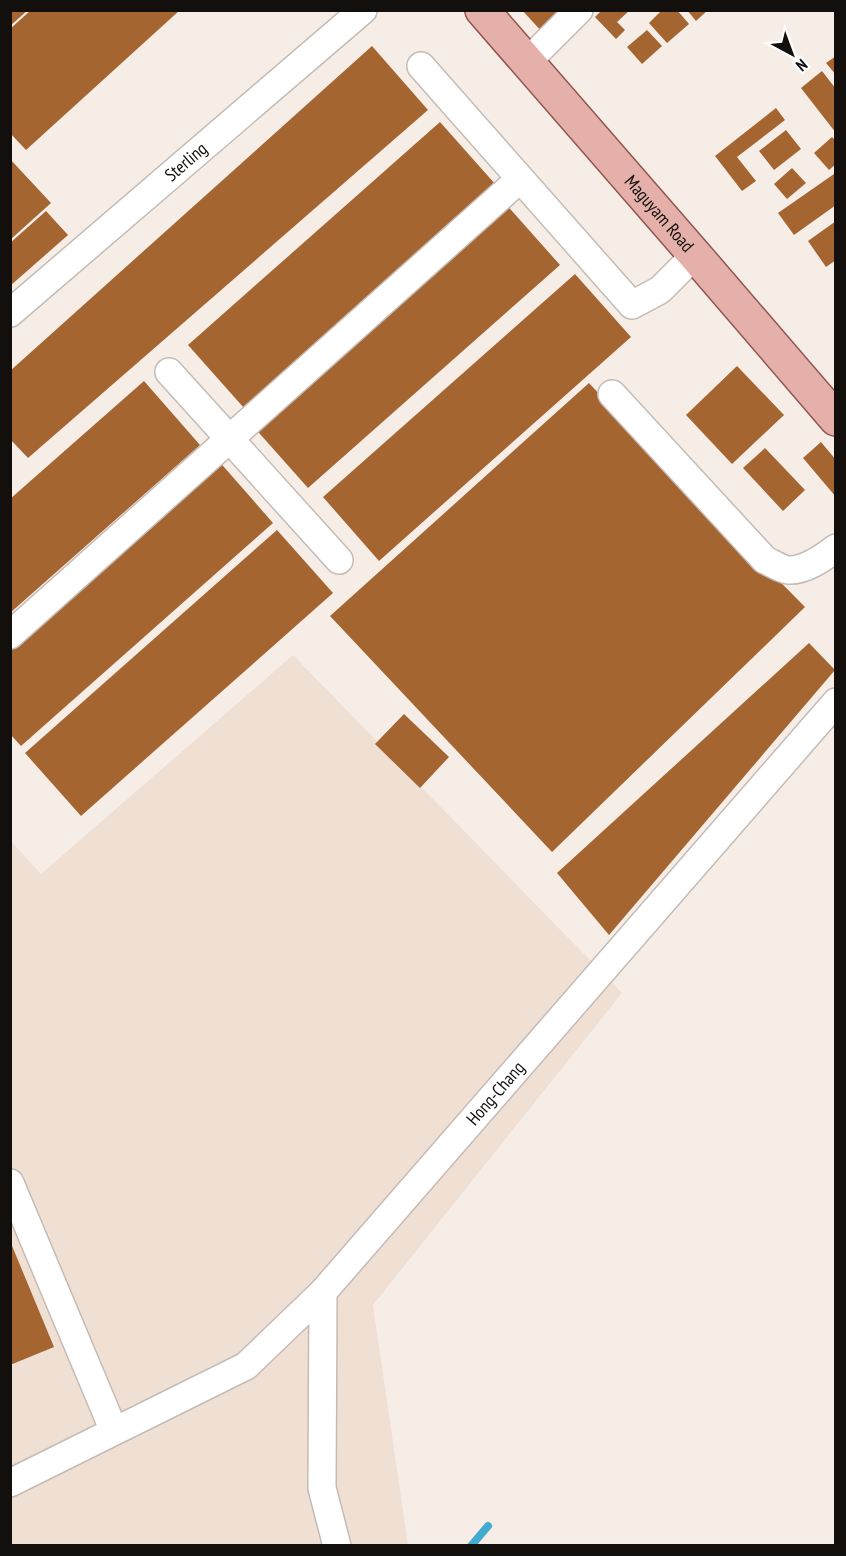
<svg xmlns="http://www.w3.org/2000/svg" width="846" height="1556" font-family="'PT Sans Narrow',sans-serif">
<rect width="100%" height="100%" fill="#f7ede7"/>
<polygon fill="#f0e0d4" points="293,655 622,993 373,1305 408,1545 11,1545 10,840 41,874"/>
<g fill="none" stroke-linecap="round" stroke-linejoin="round">
<polyline stroke="#43abcd" stroke-width="8" points="471,1546 488,1526"/>
</g>
<g fill="#a46530">
<polygon points="10,10 28,10 10,26"/>
<polygon points="31,10 180,10 26,150 10,133 10,29"/>
<polygon points="522,10 567,10 543,33"/>
<polygon points="602,10 630,10 617,22 625,30 616,39 595,17"/>
<polygon points="662,10 677,10 689,24 667,43 649,23"/>
<polygon points="687,10 708,10 696,21"/>
<polygon points="647,30 662,46 642,64 627,47"/>
<polygon points="372,46 428,110 28,458 10,439 10,371"/>
<polygon points="836,56 836,75 826,63"/>
<polygon points="822,71 836,89 836,133 801,88"/>
<polygon points="776,108 785,120 737,157 756,181 742,191 715,156"/>
<polygon points="440,122 496,185 244,408 188,345"/>
<polygon points="786,130 801,149 774,170 759,151"/>
<polygon points="832,137 836,141 836,164 829,170 814,153"/>
<polygon points="10,159 51,203 10,240"/>
<polygon points="792,168 806,183 787,199 774,184"/>
<polygon points="834,174 836,176 836,205 794,235 778,213"/>
<polygon points="504,202 560,265 308,488 252,425"/>
<polygon points="46,211 68,235 10,286 10,243"/>
<polygon points="836,221 836,260 826,267 808,241"/>
<polygon points="575,274 631,337 379,561 323,497"/>
<polygon points="737,366 784,415 732,464 686,415"/>
<polygon points="144,381 200,445 10,613 10,499"/>
<polygon points="589,383 663,463 805,607 552,852 330,616"/>
<polygon points="821,442 836,460 836,497 803,458"/>
<polygon points="765,448 805,490 783,511 743,468"/>
<polygon points="217,459 273,523 21,746 10,734 10,643"/>
<polygon points="277,530 333,593 81,816 25,753"/>
<polygon points="809,643 835,670 609,935 557,873"/>
<polygon points="404,714 449,757 420,788 375,744"/>
<polygon points="10,1241 54,1347 10,1365"/>
</g>
<g fill="none" stroke-linecap="round" stroke-linejoin="round">
<defs>
<g id="minor">
<polyline points="527,62 579,10"/>
<polyline points="421,66 632,305 660,290 695,255"/>
<path id="s1" d="M10,313l353,-303"/>
<polyline points="169,372 339,560"/>
<path d="M612,394l153,166c7,3 16,9 23,10 17,1 35,-12 48,-22"/>
<polyline points="10,635 520,179"/>
<polyline points="10,1183 114,1431"/>
<polyline points="10,1483 246,1366 323,1292"/>
<path id="s2" d="M337,1546l-15,-58 1,-196 513,-590"/>
</g>
<g id="major">
<path id="s3" d="M482,10l213,245 141,164"/>
</g>
</defs>
<use href="#minor" stroke="#c5bbb5" stroke-width="30"/>
<use href="#major" stroke="#91554e" stroke-width="36"/>
<use href="#minor" stroke="#fff" stroke-width="27"/>
<use href="#major" stroke="#e6b0aa" stroke-width="33"/>
</g>
<g text-anchor="middle" stroke-width="4.5" stroke-linejoin="round" paint-order="stroke">
<g font-size="18" fill="#120f0c" stroke="#fff">
<text dy="6" stroke="none"><textPath href="#s1" startOffset="232">Sterling</textPath></text>
<text dy="6" stroke="none"><textPath href="#s3" startOffset="270">Maguyam Road</textPath></text>
<text dy="6" stroke="none"><textPath href="#s2" startOffset="519">Hong-Chang</textPath></text>
</g>
</g>
<rect width="846" height="1556" fill="none" stroke="#120f0c" stroke-width="24"/>
<g transform="translate(792 54) rotate(139)" stroke="#ffffff" stroke-width="4.5" paint-order="stroke">
<path d="M0-4.5L10 22L0 15L-10 22Z" fill="#120f0c"/>
<text y="-9" font-size="16" font-weight="bold" text-anchor="middle" fill="#120f0c">N</text>
</g>
</svg>
